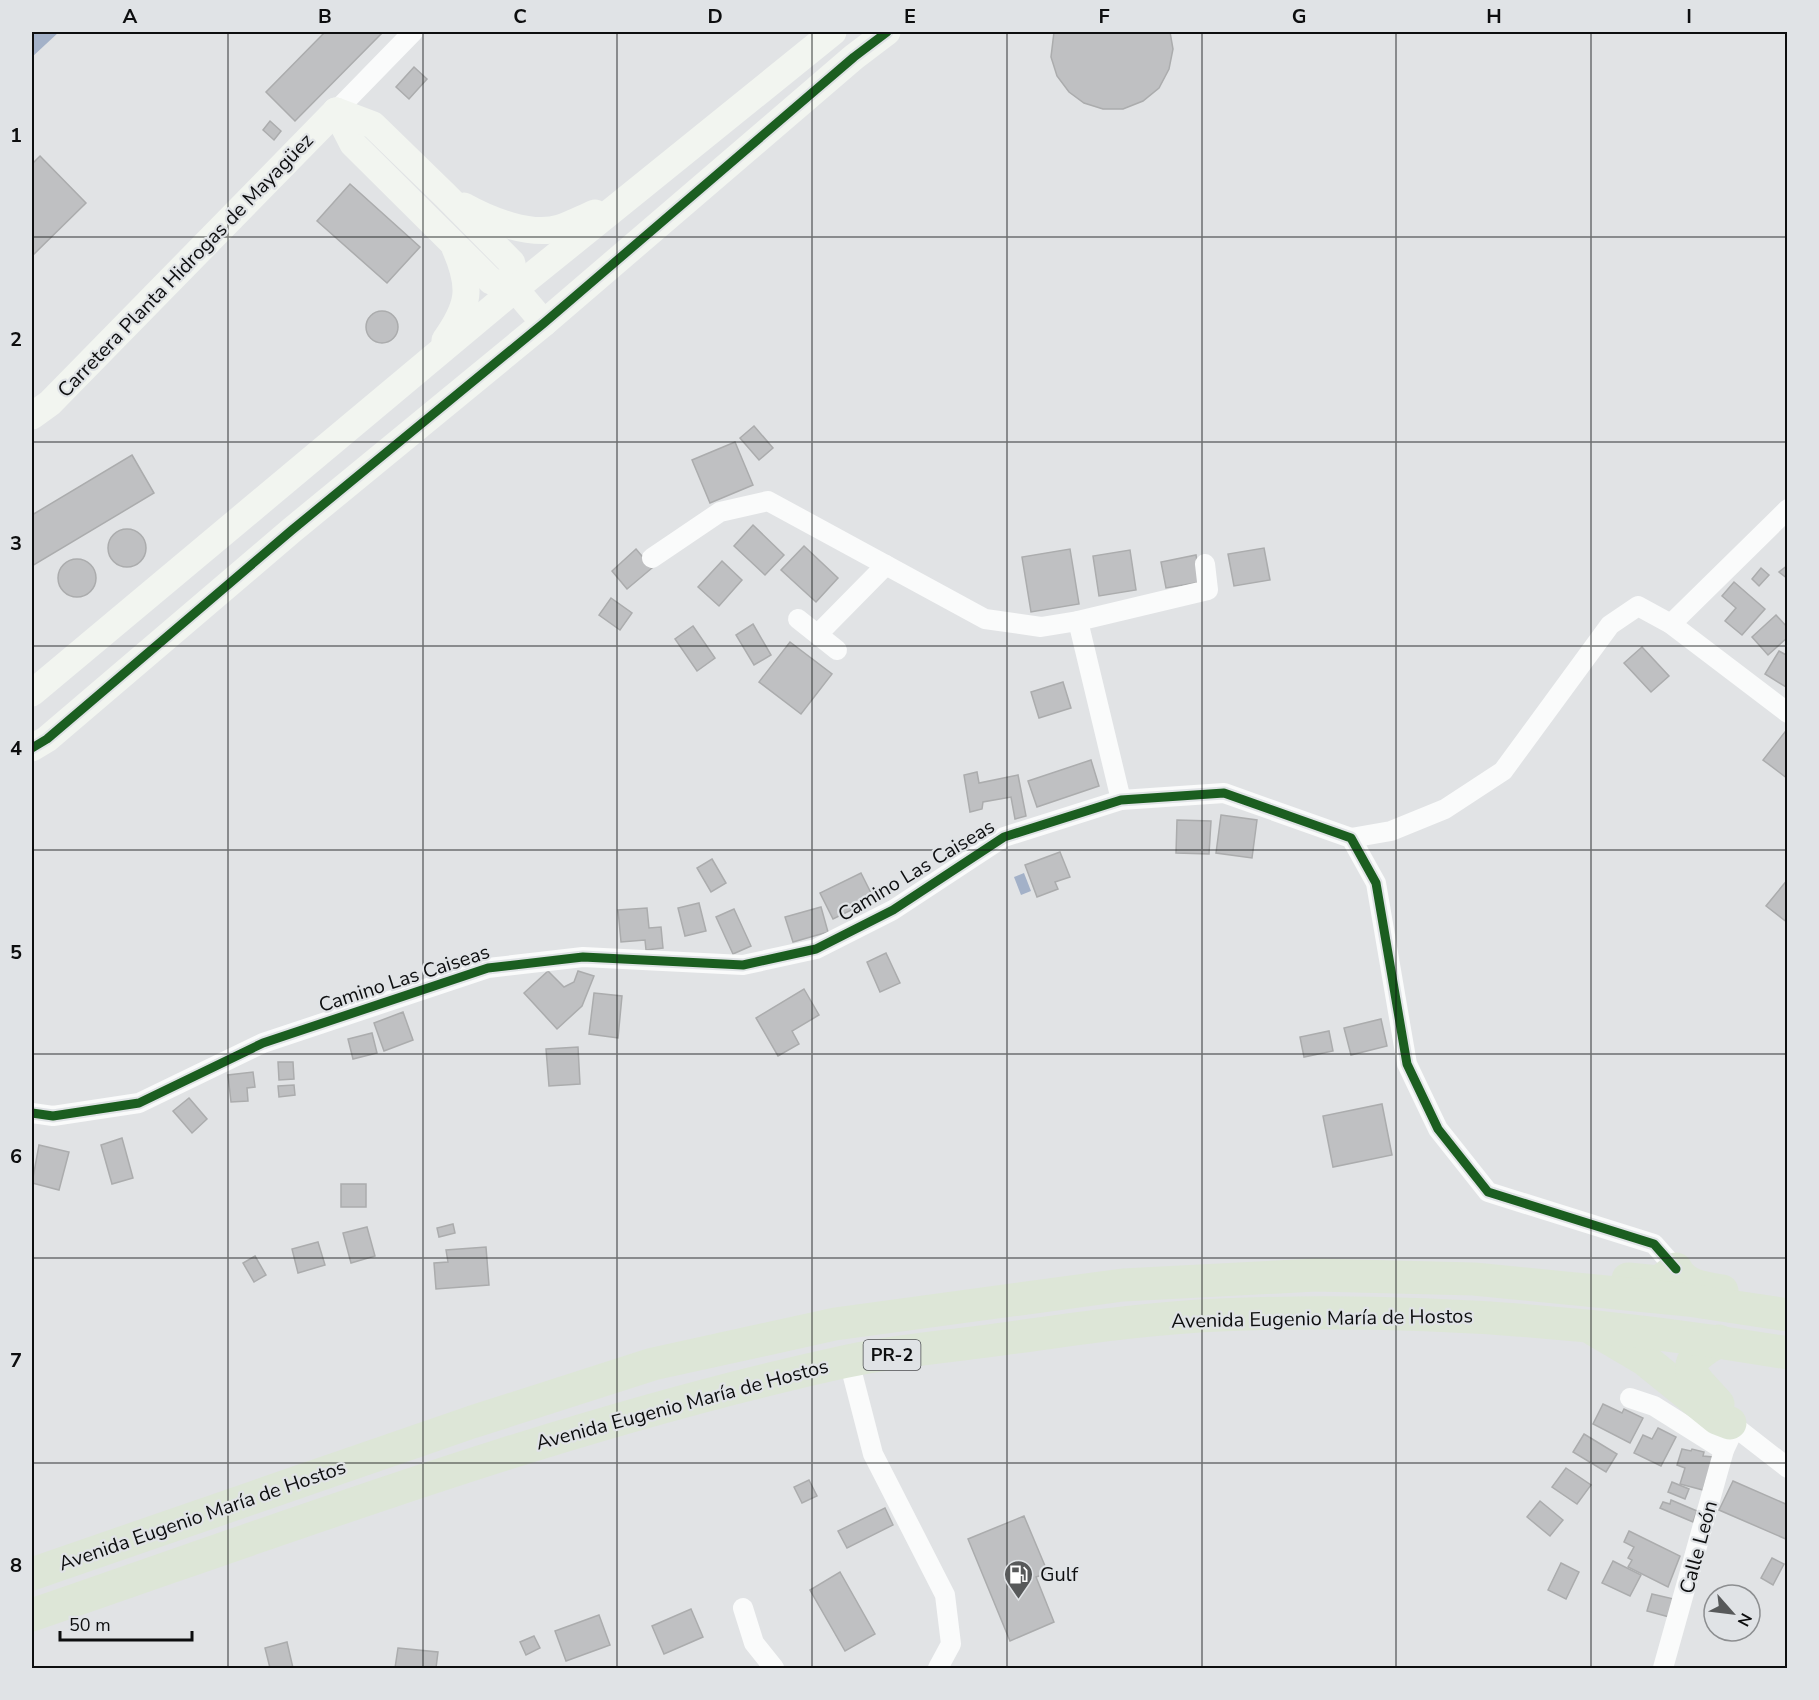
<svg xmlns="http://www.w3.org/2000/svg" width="1819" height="1700" font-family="'Nunito Sans',sans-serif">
<rect width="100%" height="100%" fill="#e1e3e5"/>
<g fill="#a3b1c8">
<polygon points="32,32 59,32 32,57"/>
<polygon points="1024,873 1031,891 1021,895 1014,877"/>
</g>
<g fill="#bfc0c2" stroke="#abacad" stroke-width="1.5">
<polygon points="325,32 383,32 295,121 266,92"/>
<polygon points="1054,32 1170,32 1173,49 1169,69 1159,88 1143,101 1123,109 1103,109 1084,103 1069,92 1057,76 1051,57"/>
<polygon points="414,67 427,79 409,99 396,87"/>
<polygon points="270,121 281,131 274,140 263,130"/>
<polygon points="40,156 86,203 32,256 32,164"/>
<polygon points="350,184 420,247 387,283 317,221"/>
<circle cx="382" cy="327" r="16"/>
<polygon points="754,426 773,448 759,460 740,438"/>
<polygon points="735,442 753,485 710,503 692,460"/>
<polygon points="132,455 154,493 32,566 32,515"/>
<polygon points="753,525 784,555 765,575 734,546"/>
<circle cx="127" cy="548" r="19"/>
<polygon points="804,546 838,578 816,602 781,570"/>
<polygon points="1264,548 1270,580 1234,586 1228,554"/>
<polygon points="636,549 652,568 627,589 612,571"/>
<polygon points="1070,549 1079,604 1031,612 1022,557"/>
<polygon points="1130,550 1136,590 1099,596 1093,556"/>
<polygon points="1196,555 1201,582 1166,588 1161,562"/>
<circle cx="77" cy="578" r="19"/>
<polygon points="722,561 742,580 719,606 698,587"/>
<polygon points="1788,565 1788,579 1779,572"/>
<polygon points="1761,568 1769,575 1759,586 1752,579"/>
<polygon points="1734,582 1765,609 1742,635 1725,621 1736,608 1722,596"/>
<polygon points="611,598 632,613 620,630 599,615"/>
<polygon points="1776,615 1788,628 1788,637 1768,655 1752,637"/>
<polygon points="753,624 771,655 754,665 736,635"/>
<polygon points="693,626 715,658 697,671 675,639"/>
<polygon points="790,642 832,674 801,714 759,682"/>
<polygon points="1642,647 1669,676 1651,692 1624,663"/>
<polygon points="1779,651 1788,656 1786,687 1765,674"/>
<polygon points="1063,682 1071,708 1039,718 1031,692"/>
<polygon points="1785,732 1788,734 1788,779 1763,760"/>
<polygon points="1091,760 1099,786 1037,807 1028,781"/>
<polygon points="977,772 979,783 1018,775 1026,816 1015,819 1011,797 983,802 982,809 970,812 964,775"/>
<polygon points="1221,815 1257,820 1252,858 1216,853"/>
<polygon points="1177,820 1211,821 1209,854 1176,853"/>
<polygon points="1060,852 1070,877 1055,882 1058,889 1037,897 1025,865"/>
<polygon points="712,859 726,883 711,892 697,868"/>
<polygon points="861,873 874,899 833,919 820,893"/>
<polygon points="1788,879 1788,923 1766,906"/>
<polygon points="699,903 706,931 685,936 678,908"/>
<polygon points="821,907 828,932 793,942 785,917"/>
<polygon points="647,908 649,928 661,927 663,948 646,950 645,940 621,942 618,910"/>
<polygon points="734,909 751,946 733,954 716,917"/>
<polygon points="886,953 900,983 880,992 867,962"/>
<polygon points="548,971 564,987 574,982 578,971 594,976 582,1006 557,1029 524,993"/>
<polygon points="804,989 819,1015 792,1031 799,1044 778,1056 756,1018"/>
<polygon points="594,993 622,996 618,1038 589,1034"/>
<polygon points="403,1012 413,1040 384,1051 374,1023"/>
<polygon points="1381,1019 1387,1046 1351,1055 1344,1028"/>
<polygon points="1329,1031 1333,1051 1304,1057 1300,1037"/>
<polygon points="372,1033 377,1053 353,1059 348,1039"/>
<polygon points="578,1047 580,1084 549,1086 546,1049"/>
<polygon points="278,1062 293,1062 294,1079 279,1080"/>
<polygon points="253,1072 255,1087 247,1088 248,1101 231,1102 228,1075"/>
<polygon points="294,1085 295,1095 279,1097 278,1086"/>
<polygon points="189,1098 207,1119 192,1133 173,1111"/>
<polygon points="1382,1104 1392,1155 1333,1167 1323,1116"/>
<polygon points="122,1138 133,1178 112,1184 101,1145"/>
<polygon points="39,1145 69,1152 59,1190 32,1183"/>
<rect x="341" y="1184" width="25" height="23"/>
<polygon points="453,1224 455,1233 439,1237 437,1228"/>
<polygon points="367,1227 375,1256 351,1263 343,1233"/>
<polygon points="318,1242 325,1265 298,1273 292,1249"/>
<polygon points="486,1247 489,1285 436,1289 434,1263 448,1262 446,1250"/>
<polygon points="255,1256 266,1275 254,1282 243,1263"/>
<polygon points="1603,1404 1622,1413 1624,1409 1643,1418 1630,1443 1593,1424"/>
<polygon points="1658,1428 1676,1437 1661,1466 1634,1453 1643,1435 1652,1439"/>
<polygon points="1584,1434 1617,1454 1606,1472 1573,1452"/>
<polygon points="1682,1449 1691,1451 1692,1449 1704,1452 1703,1456 1713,1457 1703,1490 1680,1484 1685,1468 1677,1465"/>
<polygon points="1566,1468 1591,1485 1577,1504 1552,1487"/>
<polygon points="809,1480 817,1496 802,1503 794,1487"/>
<polygon points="1733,1481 1788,1505 1788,1540 1719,1510"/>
<polygon points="1672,1482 1689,1489 1685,1499 1668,1492"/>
<polygon points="1671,1500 1697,1511 1693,1522 1660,1508 1663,1502 1670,1504"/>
<polygon points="1540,1501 1563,1520 1550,1536 1527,1517"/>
<polygon points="885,1508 893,1525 847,1548 838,1531"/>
<polygon points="1024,1516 1048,1573 1036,1577 1054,1622 1010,1641 968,1539"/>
<polygon points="1629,1531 1680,1556 1668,1587 1628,1567 1632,1560 1628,1558 1634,1547 1624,1542"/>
<polygon points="1772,1558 1784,1564 1773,1585 1761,1578"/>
<polygon points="1613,1561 1641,1575 1630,1596 1602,1583"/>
<polygon points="1561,1563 1579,1572 1566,1599 1548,1590"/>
<polygon points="840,1572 875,1634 845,1651 810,1590"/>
<polygon points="1652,1594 1678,1600 1673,1618 1647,1611"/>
<polygon points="691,1609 703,1637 664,1654 652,1626"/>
<polygon points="599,1615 610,1645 566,1661 555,1631"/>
<polygon points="534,1636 540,1648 526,1655 520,1642"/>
<polygon points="287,1642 293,1668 270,1668 265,1648"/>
<polygon points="398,1648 438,1652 436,1668 395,1668"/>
</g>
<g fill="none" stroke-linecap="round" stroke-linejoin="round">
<g stroke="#fafbfb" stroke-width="20">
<polyline points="336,111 413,32"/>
<polyline points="652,558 720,512 768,501 985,619 1041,627 1078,621 1208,590 1205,564"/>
<polyline points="798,619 837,650"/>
<polyline points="1078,621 1121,800"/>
<polyline points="1671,624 1788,509"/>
<polyline points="819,633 886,565"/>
<polyline points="1351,838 1391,831 1445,809 1503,771 1610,625 1638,606 1671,624 1788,713"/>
<polyline points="32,1113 53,1116 139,1103 263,1043 488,968 583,957 743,965 816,949 893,910 1004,837 1121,800 1224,793 1351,838 1376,883 1407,1064 1438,1129 1488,1192 1654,1244 1676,1269"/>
<polyline points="849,1361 873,1454 945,1595 951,1644 938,1668"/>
<polyline points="1630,1398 1654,1406 1724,1450"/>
<polyline points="1730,1423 1788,1468"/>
<polyline points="743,1608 754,1643 774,1668"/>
<polyline points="1663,1668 1724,1450 1735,1427"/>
</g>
<g stroke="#f2f5f0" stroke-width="27">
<polyline points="336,111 353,144 491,281 515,289 544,323"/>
<polyline points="336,111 373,125 446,196 512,263 515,289"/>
<path d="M464,206c25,14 67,31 96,22 12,-4 23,-10 35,-15"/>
<path d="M445,340c25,-35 27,-53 10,-92"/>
<polyline points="32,416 50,403 336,111"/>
<polyline points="32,693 515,289 833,32"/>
<polyline points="32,748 47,739 292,530 544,323 854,57 887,32"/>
</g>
<g stroke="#dde6d7" stroke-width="33">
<path d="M1628,1279l31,3 17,-13c8,17 29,19 46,22"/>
<polyline points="1593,1329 1644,1359 1717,1418 1730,1423"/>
<path d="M1718,1404c-27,-30 -43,-39 1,-63"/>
<polyline points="32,1574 472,1422 653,1364 835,1324 1123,1285 1316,1275 1474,1279 1688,1300 1788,1315"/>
<path d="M32,1615c268,-92 533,-192 811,-253 50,-11 102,-15 152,-22 75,-10 150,-22 225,-25 191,-8 379,6 568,38"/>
</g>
<defs>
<g id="cycleway">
<polyline points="32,748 47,739 292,530 544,323 854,57 887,32"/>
<polyline points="32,1113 53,1116 139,1103 263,1043 488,968 583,957 743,965 816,949 893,910 1004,837 1121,800 1224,793 1351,838 1376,883 1407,1064 1438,1129 1488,1192 1654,1244 1676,1269"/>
</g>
</defs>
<use href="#cycleway" stroke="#e0e3e6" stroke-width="13"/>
<use href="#cycleway" stroke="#1b5e20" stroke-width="9"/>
</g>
<path fill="none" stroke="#0d0e0f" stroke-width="1.5" stroke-opacity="0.55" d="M228,32v1636M423,32v1636M617,32v1636M812,32v1636M1007,32v1636M1202,32v1636M1396,32v1636M1591,32v1636M32,237h1756M32,442h1756M32,646h1756M32,850h1756M32,1054h1756M32,1258h1756M32,1463h1756"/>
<defs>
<symbol id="fuel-pin" viewBox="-11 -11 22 30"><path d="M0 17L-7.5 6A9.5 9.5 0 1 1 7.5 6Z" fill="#57595a" stroke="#e0e3e6"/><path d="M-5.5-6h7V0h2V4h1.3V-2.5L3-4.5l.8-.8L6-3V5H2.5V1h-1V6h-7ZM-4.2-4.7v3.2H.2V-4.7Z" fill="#fff"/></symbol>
</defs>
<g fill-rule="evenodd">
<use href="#fuel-pin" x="1002" y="1558" width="33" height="45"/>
</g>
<g text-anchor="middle" stroke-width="4.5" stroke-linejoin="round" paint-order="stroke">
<rect fill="#e0e3e6" stroke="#4c4e50" stroke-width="1.5" x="863.5" y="1340" width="57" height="30" rx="4.5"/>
<g font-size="18" font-weight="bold" fill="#0d0e0f">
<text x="892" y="1361">PR-2</text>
</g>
<g font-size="20" fill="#0d0e0f" stroke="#e0e3e6">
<text transform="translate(185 265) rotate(-46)" y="7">Carretera Planta Hidrogas de Mayagüez</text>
<text transform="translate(916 870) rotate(-31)" y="7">Camino Las Caiseas</text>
<text transform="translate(404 978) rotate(-18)" y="7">Camino Las Caiseas</text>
<text transform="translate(1322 1318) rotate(-1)" y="7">Avenida Eugenio María de Hostos</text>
<text transform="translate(682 1404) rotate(-15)" y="7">Avenida Eugenio María de Hostos</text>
<text transform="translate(202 1515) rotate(-19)" y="7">Avenida Eugenio María de Hostos</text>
<text transform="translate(1698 1547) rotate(-75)" y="7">Calle León</text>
</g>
<g font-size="20" fill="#0d0e0f" stroke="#e0e3e6" text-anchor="start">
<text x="1040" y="1581">Gulf</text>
</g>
</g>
<rect width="1819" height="1700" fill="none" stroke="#e0e3e6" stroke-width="66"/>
<g transform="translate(1732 1613) rotate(118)"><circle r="28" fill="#e0e3e6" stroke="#8c8e90" stroke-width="1.5"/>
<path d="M0-4.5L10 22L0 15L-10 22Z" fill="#57595a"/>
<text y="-9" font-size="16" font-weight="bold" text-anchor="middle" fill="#0d0e0f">N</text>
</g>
<path d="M60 1631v9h132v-9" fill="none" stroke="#0d0e0f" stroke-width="3"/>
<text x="69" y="1631" font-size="18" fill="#0d0e0f" stroke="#e0e3e6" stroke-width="4.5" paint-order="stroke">50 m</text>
<rect x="33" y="33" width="1753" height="1634" fill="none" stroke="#0d0e0f" stroke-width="2"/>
<g font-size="20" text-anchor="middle" font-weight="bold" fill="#0d0e0f">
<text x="130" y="23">A</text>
<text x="325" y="23">B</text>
<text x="520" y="23">C</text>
<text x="715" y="23">D</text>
<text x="910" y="23">E</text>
<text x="1104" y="23">F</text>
<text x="1299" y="23">G</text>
<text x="1494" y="23">H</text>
<text x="1689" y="23">I</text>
<text x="16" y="142">1</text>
<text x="16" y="346">2</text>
<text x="16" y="550">3</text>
<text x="16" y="755">4</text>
<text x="16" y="959">5</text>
<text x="16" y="1163">6</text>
<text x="16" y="1367">7</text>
<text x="16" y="1572">8</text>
</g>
</svg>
